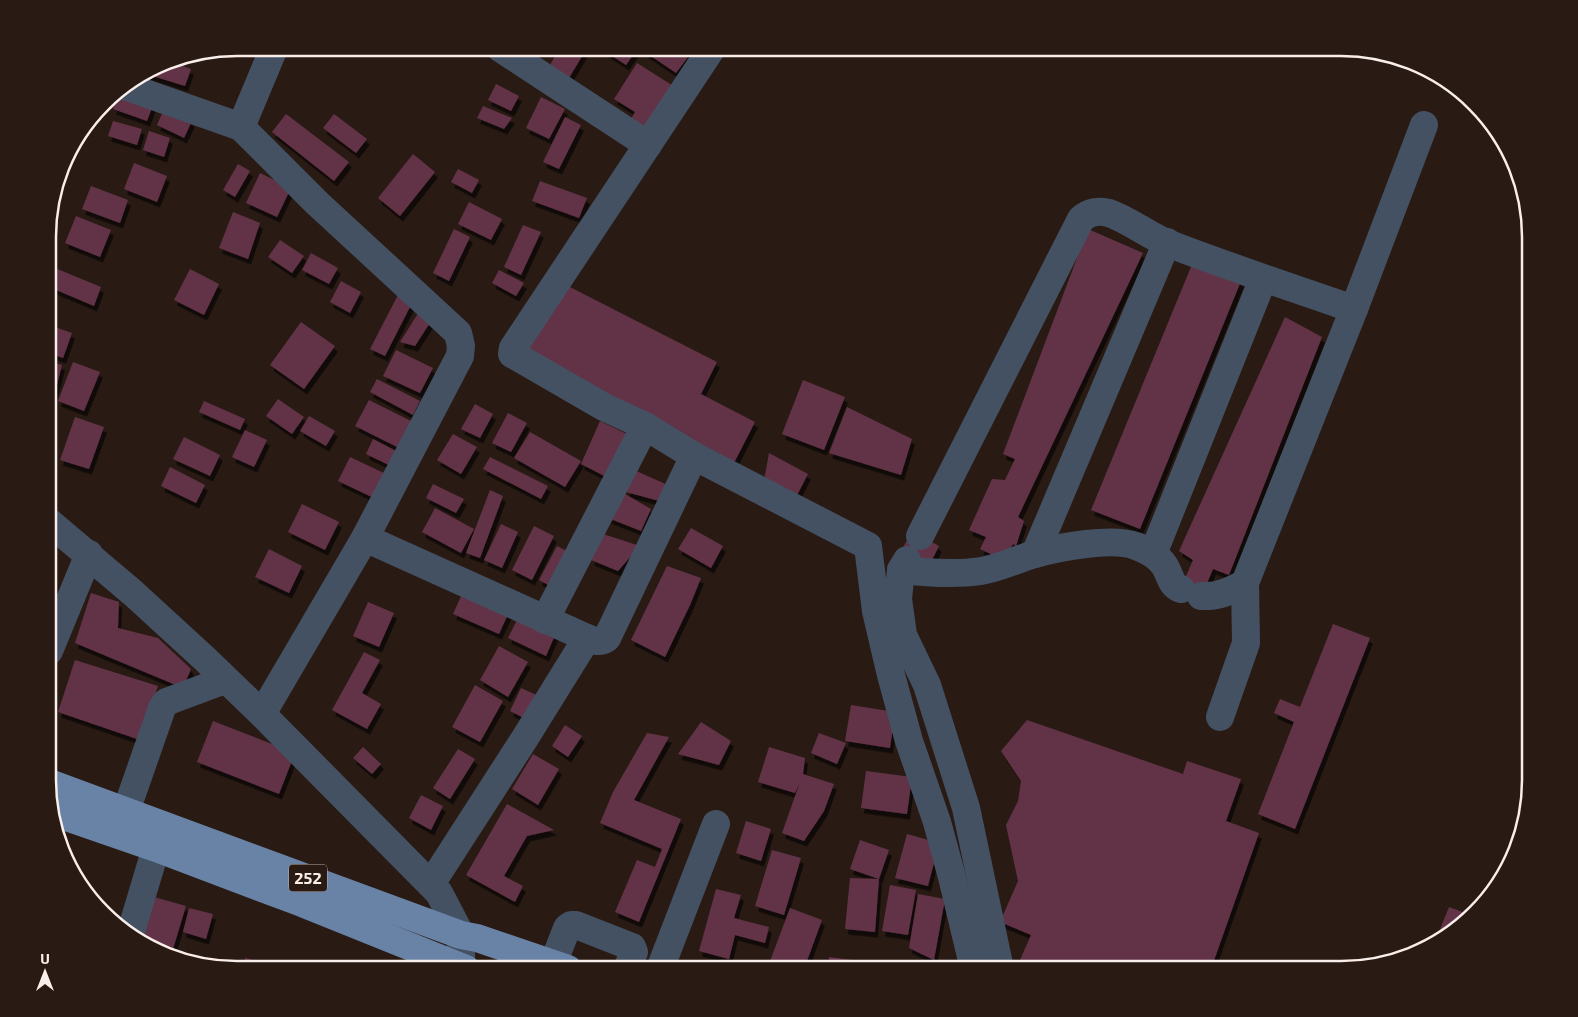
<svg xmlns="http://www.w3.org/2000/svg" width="1578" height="1017" font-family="'Exo 2',sans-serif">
<defs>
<filter id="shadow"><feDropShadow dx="3" dy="5.5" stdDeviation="0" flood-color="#0009"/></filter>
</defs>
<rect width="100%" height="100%" fill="#291a14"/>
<g fill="#623347" filter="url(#shadow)">
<polygon points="543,48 587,48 569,78 549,67 556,54"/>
<polygon points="600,48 638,48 626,65"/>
<polygon points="644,48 683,48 691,53 676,73 642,50"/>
<polygon points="168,61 191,69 185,86 146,74"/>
<polygon points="637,63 675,87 645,134 628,124 635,112 614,99"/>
<polygon points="496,84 519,96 511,111 488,100"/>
<polygon points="119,92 153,105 147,121 113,109"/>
<polygon points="541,97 565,109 549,139 526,128"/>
<polygon points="483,106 512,118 504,129 477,118"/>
<polygon points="164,109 192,121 184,138 157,125"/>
<polygon points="286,114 349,162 334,181 272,132"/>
<polygon points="334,114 367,139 356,153 323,128"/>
<polygon points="565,117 581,125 559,169 543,162"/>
<polygon points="113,121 142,129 137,145 108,136"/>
<polygon points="149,131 170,138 164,157 143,150"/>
<polygon points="413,154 435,172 400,216 378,198"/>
<polygon points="134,163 167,176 157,202 124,189"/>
<polygon points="238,164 250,171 235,197 223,190"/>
<polygon points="458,169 479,180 472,193 451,182"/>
<polygon points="260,173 291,188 277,217 246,203"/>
<polygon points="540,181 587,198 579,218 532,201"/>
<polygon points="91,186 128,200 120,223 82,209"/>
<polygon points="469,202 502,219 491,240 458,224"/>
<polygon points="233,212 260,223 248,259 219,248"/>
<polygon points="76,216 111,230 100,257 65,243"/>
<polygon points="523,225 541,232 521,275 504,267"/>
<polygon points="454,229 470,237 449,281 433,273"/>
<polygon points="1088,229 1143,253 1018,517 1024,521 1016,546 1013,544 1004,560 980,549 986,537 969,530 992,479 1005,480 1015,459 1003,454"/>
<polygon points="280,240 304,256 292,273 268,257"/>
<polygon points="311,253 338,268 329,284 302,270"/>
<polygon points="1193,262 1241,281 1140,529 1091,510"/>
<polygon points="50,266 101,287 94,306 49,287"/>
<polygon points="190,269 219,284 204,315 174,300"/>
<polygon points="499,270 524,283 516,296 492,283"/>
<polygon points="341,281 361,292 350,313 330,302"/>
<polygon points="560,282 717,362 701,394 755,422 734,463 523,355"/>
<polygon points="399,293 413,301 385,356 370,349"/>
<polygon points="422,307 435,315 415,346 400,342"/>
<polygon points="1285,317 1322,337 1229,575 1213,569 1200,600 1179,592 1193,560 1179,551"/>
<polygon points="301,322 335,346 304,389 270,365"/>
<polygon points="49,325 72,333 63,358 49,353"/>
<polygon points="396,350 433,368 420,393 383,376"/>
<polygon points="49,361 62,365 54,396 49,394"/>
<polygon points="73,362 100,372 84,411 58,401"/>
<polygon points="377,379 420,401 413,415 370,392"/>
<polygon points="803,380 845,397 824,450 782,434"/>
<polygon points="278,399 304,417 292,434 266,416"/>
<polygon points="369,400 417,424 403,450 355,426"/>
<polygon points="204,401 245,419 240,430 199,412"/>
<polygon points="475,404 493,414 480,438 461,429"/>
<polygon points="847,407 912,439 901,475 829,453"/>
<polygon points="508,413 527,423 511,452 492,443"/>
<polygon points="309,416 335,431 326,446 300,431"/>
<polygon points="75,417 104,427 89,469 60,460"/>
<polygon points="600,421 633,437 614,481 581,464"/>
<polygon points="245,430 267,440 254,467 232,457"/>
<polygon points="530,432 581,461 565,487 514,458"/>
<polygon points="453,434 477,447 461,474 437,460"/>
<polygon points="184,437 220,455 210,476 173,459"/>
<polygon points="373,439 402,454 395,468 366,454"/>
<polygon points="769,453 808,474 794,501 763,486"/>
<polygon points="350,457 388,475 376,499 338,481"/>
<polygon points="490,457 548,486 541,499 483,469"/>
<polygon points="170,467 205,485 196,503 161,486"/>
<polygon points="634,470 670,486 663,502 626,492"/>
<polygon points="433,484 464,499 456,513 426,498"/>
<polygon points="490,490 503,496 480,558 466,553"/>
<polygon points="625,494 651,509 641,531 608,518"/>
<polygon points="302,504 339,522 325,550 288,532"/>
<polygon points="435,508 474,529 461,553 422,532"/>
<polygon points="501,524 518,532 502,568 484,560"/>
<polygon points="534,526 554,536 532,580 512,570"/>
<polygon points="691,528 723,546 711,568 678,549"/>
<polygon points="912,531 939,546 926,572 899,555"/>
<polygon points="603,534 640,546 618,571 591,560"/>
<polygon points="557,546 573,554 554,588 539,580"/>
<polygon points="269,549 302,566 289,593 255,577"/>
<polygon points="667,566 701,578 690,605 665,657 631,640"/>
<polygon points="464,590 510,610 499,634 453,614"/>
<polygon points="91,593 119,602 118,628 158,638 191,669 183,688 75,643"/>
<polygon points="368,602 394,613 379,647 353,636"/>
<polygon points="519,616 556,633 546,656 508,638"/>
<polygon points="1333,624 1370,638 1295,829 1258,814 1294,722 1274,713 1280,699 1300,707"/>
<polygon points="499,646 528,662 508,697 480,680"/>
<polygon points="364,652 380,660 362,693 381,704 367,729 332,710"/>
<polygon points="75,660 158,686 140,740 58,712"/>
<polygon points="475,685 503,701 480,742 452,727"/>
<polygon points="521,688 541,697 530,721 510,711"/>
<polygon points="851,705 895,712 890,748 845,741"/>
<polygon points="1027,720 1183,774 1187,761 1241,779 1226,821 1259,833 1211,969 1038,969 1020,960 1031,935 1000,922 1018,881 1006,825 1018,801 1021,781 1001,751"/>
<polygon points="213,721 295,753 279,794 197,762"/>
<polygon points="701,722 731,741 719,765 678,754"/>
<polygon points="565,725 582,736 568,757 552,746"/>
<polygon points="647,733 669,737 634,800 681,819 639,922 615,912 637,860 655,867 662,849 600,823 613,792"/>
<polygon points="819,733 846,743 837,764 811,753"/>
<polygon points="363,747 381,764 372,774 353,758"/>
<polygon points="769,747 805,758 803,774 834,784 824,811 804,841 782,833 800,782 795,793 758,782"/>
<polygon points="458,749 475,759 450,799 433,788"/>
<polygon points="533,754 559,769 538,805 512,789"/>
<polygon points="866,771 912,777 907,814 861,808"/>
<polygon points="421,795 443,806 431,830 409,818"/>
<polygon points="507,804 554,830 527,836 504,876 523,886 515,902 466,875"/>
<polygon points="746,821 771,829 761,861 736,853"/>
<polygon points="907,834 939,843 928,886 895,878"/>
<polygon points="860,840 889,850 879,879 875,932 845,929 850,878 879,879 850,869"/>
<polygon points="772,850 801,858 784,915 755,906"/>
<polygon points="890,885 916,890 908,935 882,931"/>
<polygon points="716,889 741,895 734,918 769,927 765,943 735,935 729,959 699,951"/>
<polygon points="918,894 945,899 934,960 909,948"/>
<polygon points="154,897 186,906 173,949 141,939"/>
<polygon points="1449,907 1468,914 1434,944"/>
<polygon points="189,908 213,914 206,939 183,932"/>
<polygon points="790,908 822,920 804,969 767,969"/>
<polygon points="829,957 868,962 867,969 828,969"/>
<polygon points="245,958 277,966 277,969 243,969"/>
<polygon points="328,964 346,969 326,969"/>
</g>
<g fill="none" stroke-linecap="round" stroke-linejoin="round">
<g stroke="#445162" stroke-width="28">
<polyline points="500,48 648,145"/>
<polyline points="712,48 513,348 512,354 604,407 645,426 694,456 868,546 876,611 891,675 909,741 937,822 952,877 974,969"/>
<polyline points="125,86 241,127 317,203 458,333 461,346 460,356 365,538 262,714"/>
<polyline points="241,127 274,48"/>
<polyline points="49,522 133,593 205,659 262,714 439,893 461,935 461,969"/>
<path d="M920,536l161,-317c8,-7 18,-9 28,-6 20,7 39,22 58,30 62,24 125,45 187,66"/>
<path d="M365,538l222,100c7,3 13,5 20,0l87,-182"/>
<polyline points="1035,554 1167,242"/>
<polyline points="1153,554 1263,279"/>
<polyline points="907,560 901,570 898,599 903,635 927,685 966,808 1000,969"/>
<path d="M901,570c27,3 54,5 80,1 19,-3 36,-12 54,-17 24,-7 78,-17 101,-8 11,4 22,10 28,19 6,8 6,21 17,24"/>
<path d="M1201,596c17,1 30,-5 44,-13l109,-274 70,-184"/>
<polyline points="545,620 645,426"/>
<polyline points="49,651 89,554"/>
<polyline points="1220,717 1246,643 1245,583"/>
<polyline points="118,834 162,708 166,702 225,680"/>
<polyline points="431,884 525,738 587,638"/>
<polyline points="130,935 156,848 164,827"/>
<polyline points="551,969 567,928 571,925 576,925 632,947 634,952 627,969"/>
<polyline points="660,969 716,824"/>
</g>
<g stroke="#6883a6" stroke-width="28">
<polyline points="49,783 461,935 477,938 568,969"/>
<polyline points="52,812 156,848 302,903 466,969"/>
</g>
</g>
<g text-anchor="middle" stroke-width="4.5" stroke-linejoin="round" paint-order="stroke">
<rect fill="#291a14" stroke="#bbaea9" stroke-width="1" x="289" y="864.5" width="38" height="27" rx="4"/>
<g font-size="16" font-weight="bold" fill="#f9eee9">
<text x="308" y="884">252</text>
</g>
</g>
<path d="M0 0H1578V1017H0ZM237 56H1341A181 181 0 0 1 1522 237V780A181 181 0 0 1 1341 961H237A181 181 0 0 1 56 780V237A181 181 0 0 1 237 56Z" fill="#291a14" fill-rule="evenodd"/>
<path fill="none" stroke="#f9eee9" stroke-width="2.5" d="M237 56H1341A181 181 0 0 1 1522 237V780A181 181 0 0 1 1341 961H237A181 181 0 0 1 56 780V237A181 181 0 0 1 237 56Z"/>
<g transform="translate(45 972)" stroke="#291a14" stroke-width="4" paint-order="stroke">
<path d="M0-4L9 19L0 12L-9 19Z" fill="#f9eee9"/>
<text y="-8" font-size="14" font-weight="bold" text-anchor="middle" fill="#f9eee9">U</text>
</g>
</svg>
